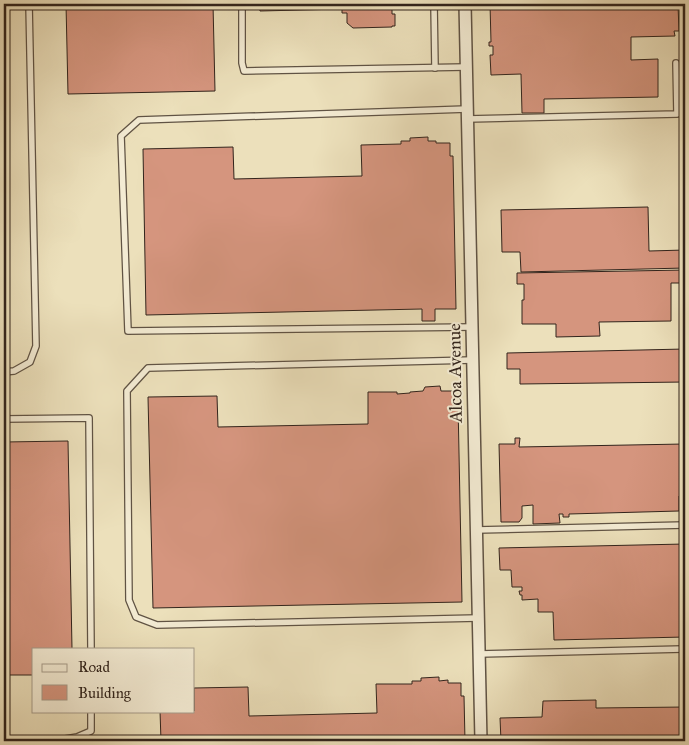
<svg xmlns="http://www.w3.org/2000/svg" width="689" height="745" font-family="'IM FELL Great Primer',serif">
<rect width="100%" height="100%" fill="#ece0bb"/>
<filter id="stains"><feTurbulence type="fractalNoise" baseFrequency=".004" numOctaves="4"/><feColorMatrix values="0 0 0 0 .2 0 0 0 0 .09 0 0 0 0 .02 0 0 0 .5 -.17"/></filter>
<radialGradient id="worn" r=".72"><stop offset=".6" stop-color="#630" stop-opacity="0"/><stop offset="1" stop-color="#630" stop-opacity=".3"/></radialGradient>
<g fill="#d5957e" stroke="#32241c">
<polygon points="66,4 213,4 215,91 68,94"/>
<polygon points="259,4 423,4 392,5 392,14 395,14 395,26 392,26 392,27 353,28 347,23 347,13 342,13 342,9 260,11"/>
<polygon points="490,4 649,4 649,6 678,5 679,31 674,31 675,36 631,37 631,60 658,59 658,97 544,99 544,113 522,113 521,74 491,75 490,55 493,55 493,46 489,46 489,42 491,42"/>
<polygon points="428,137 428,141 436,141 436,143 450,143 450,156 453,156 456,309 435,309 435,321 422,321 422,309 146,315 143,149 233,147 234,179 362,176 361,145 401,144 401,141 410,141 410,138"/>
<polygon points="648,207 649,251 685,250 685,268 521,272 520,252 502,252 501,210"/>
<polygon points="685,270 685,283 671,283 671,321 599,322 600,336 556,337 556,324 522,324 522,300 524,300 524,284 517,284 517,273"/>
<polygon points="4,310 8,310 9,344 4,344"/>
<polygon points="685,349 685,382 520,384 520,369 507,369 507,353"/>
<polygon points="440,386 441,391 454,391 454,403 458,403 462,602 153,608 148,397 217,396 218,427 368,424 368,392 397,392 397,394 410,393 410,392 423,391 425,387"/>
<polygon points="515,438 520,438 519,447 684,444 684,463 685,463 685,496 679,496 679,511 569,514 569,517 563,517 563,514 559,514 560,523 533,524 533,505 522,506 522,518 519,522 501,522 499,444 515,444"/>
<polygon points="68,441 72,649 34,649 34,675 4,675 4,442"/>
<polygon points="685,544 685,637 554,640 553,612 538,612 538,599 522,600 522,595 520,595 519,591 522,591 522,587 512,587 511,570 500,570 499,548"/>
<polygon points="439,677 439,681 448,680 448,683 461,683 461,696 464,696 465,741 161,741 160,711 194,711 194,688 248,687 249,716 377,713 376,684 412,684 412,681 421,681 421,678"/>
<polygon points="596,700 596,708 685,707 685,741 501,741 500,718 542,717 543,701"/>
</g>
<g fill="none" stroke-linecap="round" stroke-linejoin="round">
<defs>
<g id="service">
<polyline points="242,4 242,63 244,71 466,67"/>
<polyline points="434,4 435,68"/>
<polyline points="467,109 139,120 121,136 128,331 472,327"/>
<polyline points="467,119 677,114 676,63"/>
<polyline points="473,360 148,368 127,391 129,600 136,617 157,625 478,618"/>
<polyline points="4,372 14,371 30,362 36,346 29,4"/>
<polyline points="4,419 89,418 91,649"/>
<polyline points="476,530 685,525"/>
<polyline points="479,654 683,649"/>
<polyline points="4,740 65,739 77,737 91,731 91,711"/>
</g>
<polyline id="minor" points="465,4 481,741"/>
</defs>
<use href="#service" stroke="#605344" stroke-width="8"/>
<use href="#minor" stroke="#605344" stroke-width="14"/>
<use href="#service" stroke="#f3ebd3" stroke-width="5.5"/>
<use href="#minor" stroke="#f3ebd3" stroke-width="11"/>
</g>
<g text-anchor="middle" stroke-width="4" stroke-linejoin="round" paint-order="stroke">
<g font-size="18" fill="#32241c" stroke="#f3ebd3">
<text transform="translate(455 373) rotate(-91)" y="6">Alcoa Avenue</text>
</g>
</g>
<rect width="689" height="745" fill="none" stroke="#ece0bb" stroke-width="20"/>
<rect x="5" y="5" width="679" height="735" fill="none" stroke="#32241c" stroke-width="2.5"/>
<rect x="10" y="10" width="669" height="725" fill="none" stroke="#32241c"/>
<rect x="32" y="648" width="162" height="65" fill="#f3ebd3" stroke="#a69b8a"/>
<rect x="42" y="664" width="25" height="8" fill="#f3ebd3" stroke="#a69b8a"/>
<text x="78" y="672" font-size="15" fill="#32241c">Road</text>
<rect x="42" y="685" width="25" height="15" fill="#d5957e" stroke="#a69b8a"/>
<text x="78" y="698" font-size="15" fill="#32241c">Building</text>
<rect width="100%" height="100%" filter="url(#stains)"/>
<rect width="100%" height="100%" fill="url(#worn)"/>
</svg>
